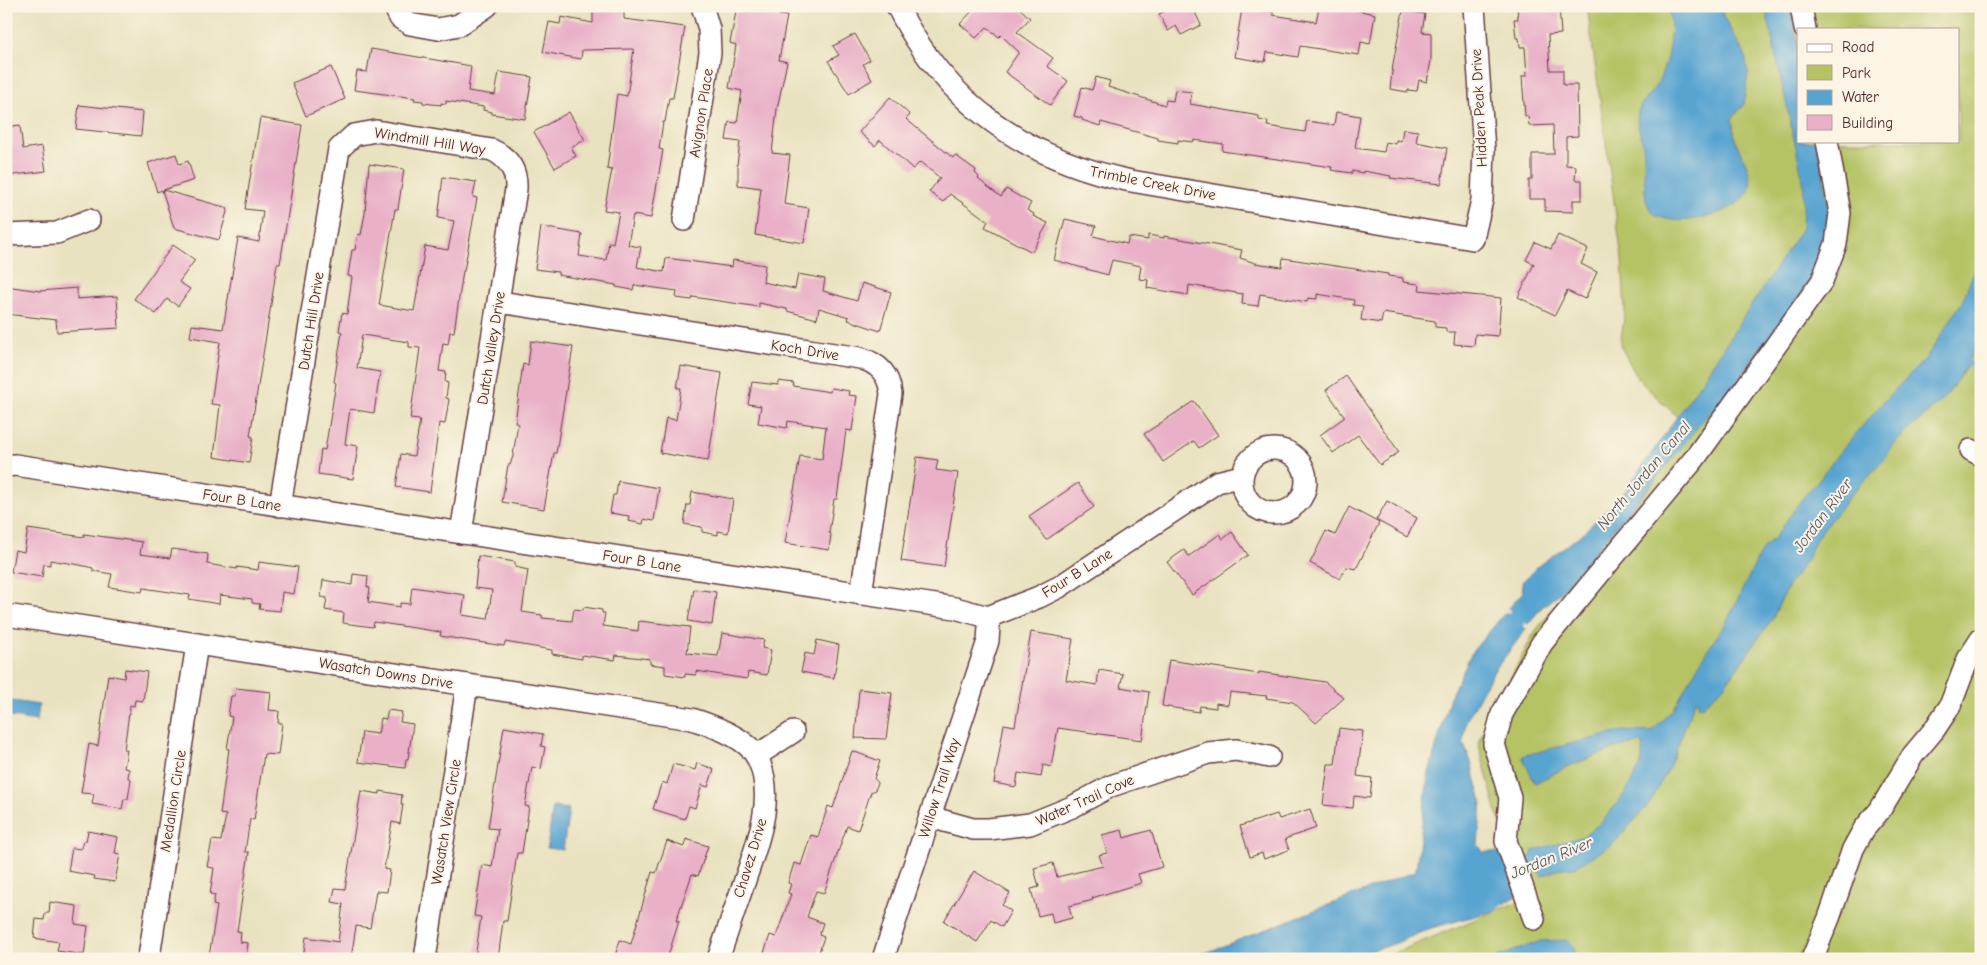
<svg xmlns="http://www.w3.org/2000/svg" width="1987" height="965" font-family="'Comic Neue',sans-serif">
<rect width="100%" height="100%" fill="#fcf5e5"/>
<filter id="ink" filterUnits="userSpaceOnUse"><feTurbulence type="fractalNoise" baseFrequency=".02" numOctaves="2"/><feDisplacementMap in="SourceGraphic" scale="10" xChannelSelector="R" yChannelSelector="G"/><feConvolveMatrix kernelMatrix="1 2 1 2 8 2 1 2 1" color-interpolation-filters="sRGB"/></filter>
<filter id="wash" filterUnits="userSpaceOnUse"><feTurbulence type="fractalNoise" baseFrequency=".0096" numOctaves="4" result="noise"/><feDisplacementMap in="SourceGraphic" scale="20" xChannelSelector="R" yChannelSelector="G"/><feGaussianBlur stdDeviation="1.12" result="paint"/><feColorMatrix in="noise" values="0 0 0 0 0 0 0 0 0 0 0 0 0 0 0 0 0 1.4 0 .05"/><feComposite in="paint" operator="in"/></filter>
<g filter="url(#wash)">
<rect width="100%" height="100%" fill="#e9e2c0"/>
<path fill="#b5c365" stroke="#807148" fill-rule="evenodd" d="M1587,6h394v953h-601l154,-64 -37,-81 -19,-72 56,-109 159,-201 -55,-53 -18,-34 5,-34 -3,-52zM1798,29h160v112h-160z"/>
<g fill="#58a4d1" stroke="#51627e">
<path d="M1669,6h52l2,10 22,39 3,18 -4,31 -12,15c1,6 2,12 3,19 4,15 19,34 15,50 -7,26 -88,48 -102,18 -6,-14 -2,-44 -5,-60 -1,-10 -8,-24 -5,-34 3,-11 14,-19 19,-28 10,-18 13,-39 14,-59 0,-6 -3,-13 -2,-19z"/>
<polygon points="1765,6 1790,6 1798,46 1798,141 1818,141 1832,228 1824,263 1720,405 1708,414 1663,470 1561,592 1542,607 1528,624 1509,608 1523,592 1522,582 1538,566 1582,534 1626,490 1695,391 1802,228 1804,185"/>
<polygon points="1981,253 1981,334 1966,367 1947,395 1893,445 1885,459 1855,490 1817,537 1807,559 1786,589 1773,618 1725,685 1702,707 1698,706 1698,700 1695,701 1669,768 1650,803 1635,820 1612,845 1575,867 1563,868 1542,876 1538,870 1513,880 1517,895 1494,911 1431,928 1396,943 1345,959 1190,959 1416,871 1428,776 1450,697 1472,652 1506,612 1526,629 1494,671 1466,721 1463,742 1471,762 1482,802 1478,844 1483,852 1502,852 1508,865 1533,855 1532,851 1584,836 1603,821 1625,793 1641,765 1643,743 1619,747 1569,766 1535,783 1522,756 1623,731 1652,732 1674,708 1699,664 1727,621 1763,548 1775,537 1804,496 1817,482 1838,454 1886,399 1926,358 1962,302"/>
<polygon points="6,700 39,705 37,721 6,716"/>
<polygon points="553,807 569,809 563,850 547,848"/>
<path d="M1568,940c6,6 9,11 5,19h-81l49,-18z"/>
</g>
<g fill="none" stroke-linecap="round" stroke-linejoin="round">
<polyline stroke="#58a4d1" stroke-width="5" points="1962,360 1974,367"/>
<polyline stroke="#58a4d1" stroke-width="19" points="1500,641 1515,620 1536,597"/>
</g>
<g id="blocks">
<g fill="#e9b0c8">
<polygon points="607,6 620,6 620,9 624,9 624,19 685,27 673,98 669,98 665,122 663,122 659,149 663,150 651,218 633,215 628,245 641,247 637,267 664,272 666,258 732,267 733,260 765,265 763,282 795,289 798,274 815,277 825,279 823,291 857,301 862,283 891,292 880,331 848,320 849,317 819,308 817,319 787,311 787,309 759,303 759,307 693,297 692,300 676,298 677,291 634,285 633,290 616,287 616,285 558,275 558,272 535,269 541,227 582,234 579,256 606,260 609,242 613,243 619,212 604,210 612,170 607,169 617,94 627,96 634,49 582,50 581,59 543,52 549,22 560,24 561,17 593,23 593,9 607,9"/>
<polygon points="737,6 781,6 779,15 787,16 779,60 787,62 777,109 772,153 790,155 784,204 809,208 804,243 755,235 761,188 738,185 738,166 737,165 740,142 726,140 729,122 737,123 742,91 729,88 736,45 730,43"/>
<polygon points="977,6 1017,6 1030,18 1017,32 1053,58 1047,66 1068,81 1050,105 1005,72 1019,52 1001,35 999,37 987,27 976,38 960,24"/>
<polygon points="1174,6 1192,6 1201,25 1181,35 1176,26 1168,31 1159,14"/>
<polygon points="1517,6 1559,6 1561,34 1548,35 1550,70 1563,70 1563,85 1577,85 1578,136 1566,137 1566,165 1576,166 1575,180 1582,180 1582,200 1573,200 1573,212 1545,211 1545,199 1529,199 1529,180 1532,180 1532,154 1554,154 1553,125 1529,126 1528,116 1525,116 1522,76 1527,76 1525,47 1520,47 1519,38 1516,38 1514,19 1518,19"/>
<polygon points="1319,7 1346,11 1347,8 1375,14 1370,44 1361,42 1359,55 1300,46 1298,57 1267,52 1265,62 1234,57 1242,9 1273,12 1273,15 1316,22"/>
<polygon points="1403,11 1425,14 1422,32 1431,33 1431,61 1427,82 1419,80 1417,91 1408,90 1408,92 1390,89 1393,64"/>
<polygon points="855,34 870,60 863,64 872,80 849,94 828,61 839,55 833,46"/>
<polygon points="371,49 471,66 468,91 495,95 499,72 532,77 525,119 492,114 492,112 483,110 484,107 446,101 446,104 441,103 441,105 423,103 423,101 414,100 415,98 354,90 357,71 367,72"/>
<polygon points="331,67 345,99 306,116 292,83"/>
<polygon points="1096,77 1110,81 1108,87 1165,105 1166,100 1173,101 1175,90 1192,92 1190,104 1259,116 1259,120 1268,122 1267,126 1305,132 1307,121 1334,125 1336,112 1360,116 1355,148 1384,152 1386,142 1396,144 1396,140 1401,141 1403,129 1418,131 1416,142 1447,148 1441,184 1390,178 1391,176 1363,171 1363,173 1352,171 1352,173 1331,170 1332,167 1222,151 1223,144 1194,140 1193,142 1178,140 1178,143 1158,140 1158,138 1101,122 1100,126 1082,120 1082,118 1074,116 1082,87 1092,90"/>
<polygon points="890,97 910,115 906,119 953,158 955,155 976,170 975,173 979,177 978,179 1001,197 1006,189 1031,203 1027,210 1034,214 1033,216 1048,223 1032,252 985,227 988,221 950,194 943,202 929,192 940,178 920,162 913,169 880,140 875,146 859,132"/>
<polygon points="79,105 143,112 141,136 76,129"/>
<polygon points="569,112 585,140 571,147 576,156 555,168 534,132"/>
<polygon points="260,118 302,125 280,264 277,264 272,298 250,436 253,437 249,463 214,457 220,405 211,404 220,342 190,337 192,325 223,329 238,238 259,242 263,211 245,209"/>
<polygon points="20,125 23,149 42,146 46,171 6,176 6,127"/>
<polygon points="176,154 179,164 188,161 194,180 163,190 228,208 219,240 174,228 162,190 157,192 148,163"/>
<polygon points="369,164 404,169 398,209 395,209 379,305 414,311 425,246 448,250 454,221 438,218 443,177 476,182 473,197 477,198 464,271 463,271 454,332 450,332 448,344 443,343 439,371 446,372 445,382 448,383 446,398 449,399 445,424 439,423 430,492 396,487 401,454 414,456 420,420 410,419 420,348 409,347 409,342 362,335 357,368 380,372 374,413 350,409 345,444 358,446 353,479 318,474 321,449 325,450 336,383 334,382 342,332 339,331 342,313 347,314 352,277 348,276 352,250 355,250 358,234 361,235 365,213"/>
<polygon points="1065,219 1096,226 1093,236 1127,244 1129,237 1148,240 1148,235 1164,238 1164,236 1242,250 1240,258 1255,263 1282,267 1283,258 1388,274 1388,276 1403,278 1403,282 1418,284 1420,286 1419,290 1501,298 1498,336 1475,334 1474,346 1454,344 1455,332 1446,332 1446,328 1435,327 1435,321 1383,313 1381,323 1361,320 1363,306 1353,305 1354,300 1317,294 1317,299 1308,298 1307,302 1260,294 1258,306 1242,304 1243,294 1189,285 1188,295 1147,288 1148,280 1139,279 1141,266 1112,260 1108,275 1054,260"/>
<polygon points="1558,235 1588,249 1581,264 1597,272 1585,299 1567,291 1555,315 1518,297 1534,264 1526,260 1535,242 1551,249"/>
<polygon points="173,245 195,260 179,282 190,289 178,306 167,299 156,314 134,299"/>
<polygon points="6,286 40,291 77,288 77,299 117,296 119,328 57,332 56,320 6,314"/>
<polygon points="531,341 573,347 556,453 554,453 544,509 502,502 508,465 510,465 513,456 518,423 515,423 523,364 528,365"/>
<polygon points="681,366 722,373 708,461 660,453 666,418 676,420 681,388 677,388"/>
<polygon points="1346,376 1399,452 1380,465 1358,435 1333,453 1320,435 1345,417 1326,390"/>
<polygon points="778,381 794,383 793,386 830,392 831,388 849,391 848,395 857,396 852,431 846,430 837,499 834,499 829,533 831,534 829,550 785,543 800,456 822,459 826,427 788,421 787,428 758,423 761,406 748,404 752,382 778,385"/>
<polygon points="1194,401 1218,435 1199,448 1194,441 1163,462 1144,434"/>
<polygon points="917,457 938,460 936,470 958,473 944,567 901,561"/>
<polygon points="618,481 659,488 654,521 644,519 643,524 628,521 629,516 610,513 613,495 616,495"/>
<polygon points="1078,483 1094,507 1046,540 1029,516"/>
<polygon points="692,492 733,499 728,533 718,531 718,535 702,532 702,527 684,524 687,505 690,505"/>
<polygon points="1387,501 1417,518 1407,537 1376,520"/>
<polygon points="1349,507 1379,523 1356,569 1346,567 1340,579 1310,563 1326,531 1335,535"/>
<polygon points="28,529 84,537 84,534 142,542 140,554 170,558 172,549 208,554 207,564 237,569 237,567 258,570 259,562 298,567 294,594 282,592 280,611 259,609 260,604 252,603 252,599 220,595 219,604 189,599 190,595 143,588 142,592 109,587 112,574 93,571 93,568 80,565 50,560 50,565 44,564 42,577 11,572 15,550 24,552"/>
<polygon points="1232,532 1248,555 1192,595 1167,562 1184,550 1189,556 1220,534 1223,539"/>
<polygon points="478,556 515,562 515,567 528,570 522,612 542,615 542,618 572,621 574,609 583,610 584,607 602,610 602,613 605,613 603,626 638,631 639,621 690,627 687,653 718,656 722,633 764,640 762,648 771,650 767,675 748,672 747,679 696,671 696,675 685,674 685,677 665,674 665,666 650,664 650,659 616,655 615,660 582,655 582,659 552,654 552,650 505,642 504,646 458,639 440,636 441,632 374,622 373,627 343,623 344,613 325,610 327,598 321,597 323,580 352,585 353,574 368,576 367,587 370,588 368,602 400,607 400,603 410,604 412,587 465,595 462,615 488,619 492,590 475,588"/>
<polygon points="694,589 716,592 712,625 688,621"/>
<polygon points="1031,632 1073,639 1066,680 1097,685 1099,670 1123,674 1120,687 1149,692 1142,740 1058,728 1051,767 1043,765 1041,777 1018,773 1016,787 994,783 1004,724 1015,726"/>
<polygon points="817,640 839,645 834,678 801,672 805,653 814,655"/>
<polygon points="1169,660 1259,674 1259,672 1325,682 1344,698 1316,723 1293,702 1266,698 1267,696 1230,692 1228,705 1216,703 1216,708 1200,706 1199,712 1162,706"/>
<polygon points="125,669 147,672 143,701 135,700 134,706 130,705 124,750 127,750 124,768 129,769 128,778 131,779 128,799 124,799 122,809 92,804 94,794 81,793 89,744 98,746 108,675 124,678"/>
<polygon points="236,688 271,692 269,710 279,711 278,723 282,723 278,755 264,754 254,820 250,819 245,852 249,852 237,931 241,932 240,942 248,943 246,959 221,959 209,957 217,906 213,905 215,895 210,894 214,868 207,867 212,840 221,841 226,815 220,814 229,749 227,749 232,717 228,716 231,696 235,696"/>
<polygon points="859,689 892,693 886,739 855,738"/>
<polygon points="388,710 402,712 400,722 413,724 408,759 406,759 405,768 358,762 362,732 378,734 381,718 386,719"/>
<polygon points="504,727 543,734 541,746 545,747 541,769 532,767 525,806 529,807 522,853 517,853 507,921 503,921 498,959 475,959 481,917 474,916 482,865 492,867 498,829 488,828"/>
<polygon points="1339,728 1363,731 1357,776 1372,778 1370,798 1354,796 1353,808 1323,805 1328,764 1335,764"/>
<polygon points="852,751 880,761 874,778 878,783 875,790 871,792 858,830 847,826 824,893 816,891 807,917 823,923 819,935 824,937 818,955 814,953 812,959 771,959 763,956 770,935 776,937 791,894 788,893 791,884 788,883 794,863 801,865 811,835 818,837 828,806 833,808"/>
<polygon points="697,763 714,769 708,787 702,785 695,808 689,806 685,819 653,809 662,782 667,784 673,764 695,770"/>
<polygon points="361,791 380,794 380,791 402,795 401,804 403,804 400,824 392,822 384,869 390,870 387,892 376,891 370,928 356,926 351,959 303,959 306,937 338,942 343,904 332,902 335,888 345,889"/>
<polygon points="1310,809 1316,828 1285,839 1289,850 1264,859 1262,853 1250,857 1240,826 1277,814 1279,819"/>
<polygon points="1122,830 1124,838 1151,830 1162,867 1138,874 1141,883 1092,898 1093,900 1069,906 1072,918 1053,923 1051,913 1038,916 1031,889 1039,887 1034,868 1053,863 1057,877 1103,866 1099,855 1107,853 1102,835"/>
<polygon points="88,831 118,837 115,853 120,854 115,882 94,879 95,876 68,871 72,848 81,849 83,841 86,841"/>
<polygon points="686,839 708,846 698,876 692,874 676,921 679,921 667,959 614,959 620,940 631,944 652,872 656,873 667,841 684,847"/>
<polygon points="974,871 1010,893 1002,905 1011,911 1002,927 991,920 977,942 944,921"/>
<polygon points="50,902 77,906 75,924 88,926 84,955 57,951 59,942 34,938 36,919 44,920 45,913 49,913"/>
</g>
</g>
</g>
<g filter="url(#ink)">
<use href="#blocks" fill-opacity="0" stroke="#623c41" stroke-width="1"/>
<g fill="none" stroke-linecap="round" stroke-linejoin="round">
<defs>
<g id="minor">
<polyline points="394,6 400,18 410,24 438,29 459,25 487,6"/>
<path d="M897,6c49,98 128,153 234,175l342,58 9,-39 2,-50 -10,-144"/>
<polyline points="1801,6 1805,29"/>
<polyline points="684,220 710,53 709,29 702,6"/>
<polyline points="6,235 57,233 89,220"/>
<path d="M499,302l361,56c18,5 29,16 31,36l-30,200"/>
<circle cx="1274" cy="481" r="32"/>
<polyline points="1971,450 1981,455"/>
<polyline points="6,466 15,465 955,608 988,617 1039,597 1059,587 1217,482 1242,476"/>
<path d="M280,506l59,-357 15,-14 22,-4 116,19c17,8 25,21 24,39l-55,344"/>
<path d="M6,615l686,104c19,6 55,19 65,38 20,40 0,87 -13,126 -9,25 -17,50 -26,76"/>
<polyline points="756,756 793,732"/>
<polyline points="930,817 973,829 989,829 1030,824 1072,807 1111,786 1208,753 1236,750 1269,757"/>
<polyline points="1534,919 1506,841 1510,798 1494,744 1502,714 1542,643 1695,458 1822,281 1836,244 1840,213 1827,141"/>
<polyline points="149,957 197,644"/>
<polyline points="425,959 467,685"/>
<polyline points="883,959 988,641 989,627 988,617"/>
<polyline points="1812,959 1829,918 1853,849 1864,829 1880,810 1913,755 1934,730 1950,706 1968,659 1981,639"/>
</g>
</defs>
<use href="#minor" stroke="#623c41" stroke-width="24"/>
<use href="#minor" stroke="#fff" stroke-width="21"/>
</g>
</g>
<g text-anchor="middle" stroke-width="4" stroke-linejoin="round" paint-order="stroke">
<g font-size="15" fill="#4a1f2b" stroke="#fcf5e5">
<text transform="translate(1479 108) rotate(-93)" y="5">Hidden Peak Drive</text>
<text transform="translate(701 113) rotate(-81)" y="5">Avignon Place</text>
<text transform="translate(430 141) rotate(9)" y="5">Windmill Hill Way</text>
<text transform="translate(1153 183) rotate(11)" y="5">Trimble Creek Drive</text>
<text transform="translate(311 321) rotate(-81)" y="5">Dutch Hill Drive</text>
<text transform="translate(491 348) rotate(-81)" y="5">Dutch Valley Drive</text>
<text transform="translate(805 350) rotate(9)" y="5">Koch Drive</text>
<text transform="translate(242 500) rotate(9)" y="5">Four B Lane</text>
<text transform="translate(642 561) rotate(9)" y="5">Four B Lane</text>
<text transform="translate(1077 573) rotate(-32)" y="5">Four B Lane</text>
<text transform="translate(386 673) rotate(9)" y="5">Wasatch Downs Drive</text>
<text transform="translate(939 788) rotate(-72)" y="5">Willow Trail Way</text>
<text transform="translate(1085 800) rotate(-24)" y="5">Water Trail Cove</text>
<text transform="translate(173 801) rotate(-81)" y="5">Medallion Circle</text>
<text transform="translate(446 822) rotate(-81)" y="5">Wasatch View Circle</text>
<text transform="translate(750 858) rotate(-73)" y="5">Chavez Drive</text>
</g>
<g font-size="16" font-style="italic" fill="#50546d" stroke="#fcf5e5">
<text transform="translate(1643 475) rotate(-50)" y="6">North Jordan Canal</text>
<text transform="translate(1822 515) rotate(-53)" y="6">Jordan River</text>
<text transform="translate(1551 857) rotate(-22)" y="6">Jordan River</text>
</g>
</g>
<rect width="1987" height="965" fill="none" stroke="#fcf5e5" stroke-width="25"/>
<rect x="1797" y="28" width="162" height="115" fill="#fcf5e5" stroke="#b59f9b"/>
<rect x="1807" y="44" width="25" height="8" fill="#ffffff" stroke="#b59f9b"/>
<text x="1842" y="52" font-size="15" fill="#4a1f2b">Road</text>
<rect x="1807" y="65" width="25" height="15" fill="#b5c365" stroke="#b59f9b"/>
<text x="1842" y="78" font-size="15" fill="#4a1f2b">Park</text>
<rect x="1807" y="90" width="25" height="15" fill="#58a4d1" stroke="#b59f9b"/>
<text x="1842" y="102" font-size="15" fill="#4a1f2b">Water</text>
<rect x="1807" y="115" width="25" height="15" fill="#e9b0c8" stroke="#b59f9b"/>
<text x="1842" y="128" font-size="15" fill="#4a1f2b">Building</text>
</svg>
